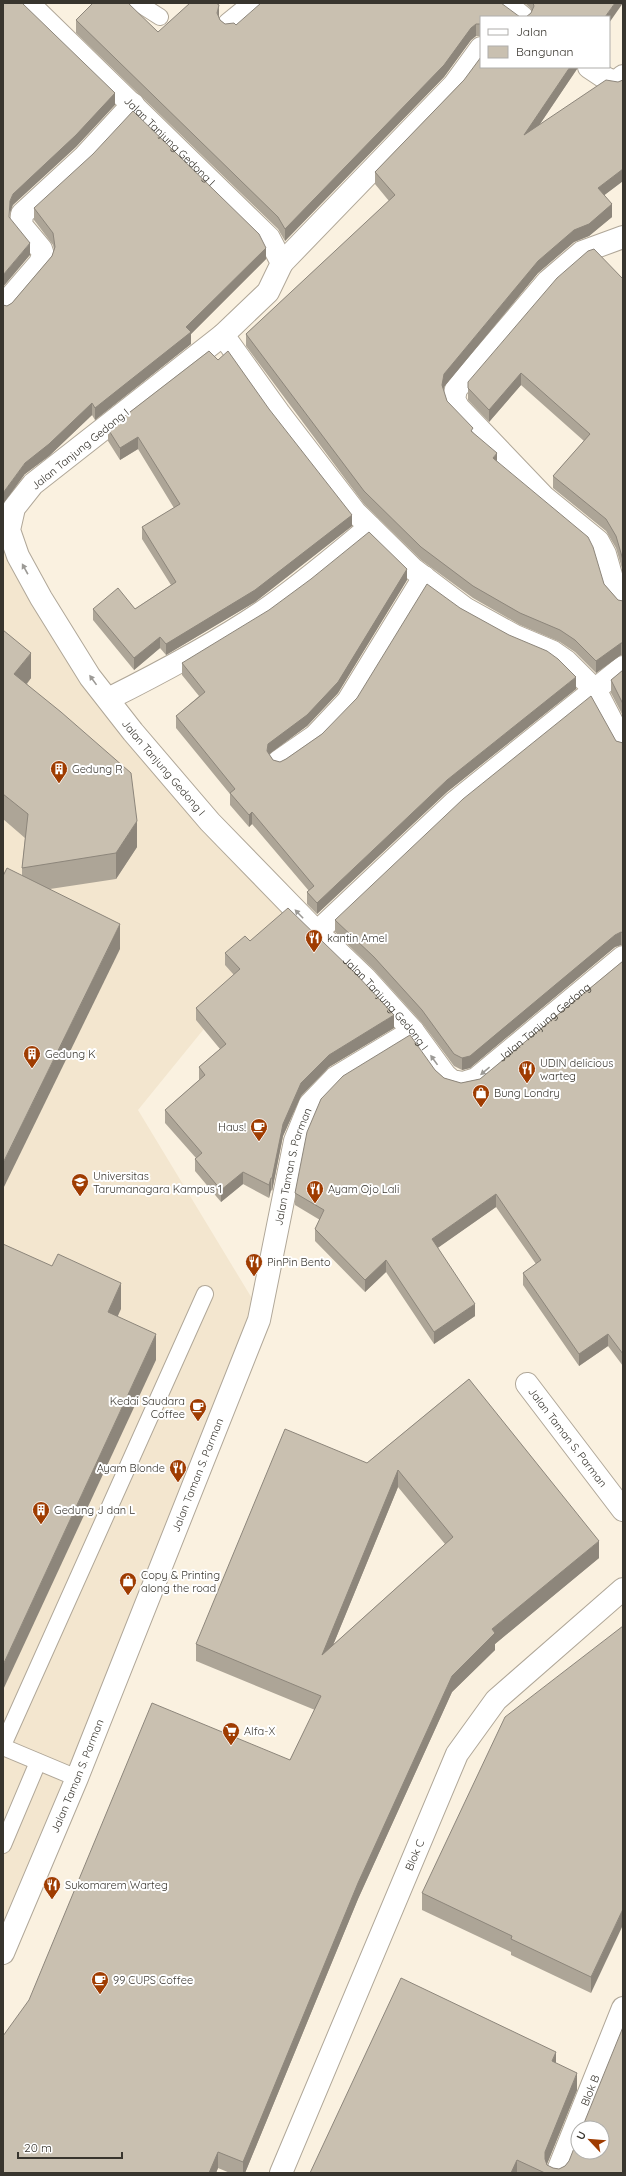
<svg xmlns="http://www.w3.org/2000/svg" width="626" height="2176" font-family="Quicksand,sans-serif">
<rect width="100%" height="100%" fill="#faf1e0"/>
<polygon fill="#f3e6cf" points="3,541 290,923 138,1110 259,1310 3,1955"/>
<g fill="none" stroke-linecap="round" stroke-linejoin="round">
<defs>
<g id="lane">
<polyline points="138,3 160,17"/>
<polyline points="3,1745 205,1294"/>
<polyline points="3,1747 77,1778"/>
<polyline points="3,1845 38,1762"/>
</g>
<g id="street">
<path id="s1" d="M28,3l241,235 13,25 -14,29 -45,43 -190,149 -19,24 -5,22 9,26 23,42 49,79 43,55 77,90 107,110 48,46 48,53 32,44 7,6 11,2 13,-4 147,-122"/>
<polyline points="505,3 522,17"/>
<polyline points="229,24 255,3"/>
<polyline points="589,67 607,79 616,82 623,76"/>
<polyline points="623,237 582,252 548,281 456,389 454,399 458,407 544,497 598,541 605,554 615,589 623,601"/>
<polyline points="282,263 454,85 481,48"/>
<polyline points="3,306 40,263 43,255 41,249 21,225 22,214 85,156 133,104"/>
<polyline points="223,335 279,413 355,512 413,569 466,609 515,636 553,652 566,661 596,691 623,743"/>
<path d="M108,699c52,-26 105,-54 154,-87 38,-26 73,-56 108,-85"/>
<polyline points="279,761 315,736 348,701 424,577"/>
<polyline points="317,932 455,802 623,667"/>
<path id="s2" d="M527,1384l96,126"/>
<path id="s3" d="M3,1953l74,-175 182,-458 36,-179 15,-37 25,-26 78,-47"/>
<path id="s4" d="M281,2173l176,-419 39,-54 127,-111"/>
<path id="s5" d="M557,2173l66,-165"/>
</g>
</defs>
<use href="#lane" stroke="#b0a798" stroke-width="18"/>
<use href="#street" stroke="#b0a798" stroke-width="24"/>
<use href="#lane" stroke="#fff" stroke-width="16"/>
<use href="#street" stroke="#fff" stroke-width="22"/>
</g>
<g fill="#ada597" fill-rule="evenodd">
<polygon points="525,3 623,3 526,17 531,13 532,12 530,8"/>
<polygon points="481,17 481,36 476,36 471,40 444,77 285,241 278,229 76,33 76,20 158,32 219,18 220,20 225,24 236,25"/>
<polygon points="577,69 539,125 623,80 623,181 604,195 612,217 589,236 574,242 538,273 444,387 443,389 447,401 497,461 604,584 618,600 623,601 623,655 621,655 596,673 575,652 560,642 520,625 473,598 421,560 364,504 246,346 246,334 389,201 375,184 375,172 464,80"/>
<polygon points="34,208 266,259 191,334 191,344 95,420 92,415 49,456 25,474 7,306 12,303 52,256 54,250 53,245 34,220"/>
<polygon points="623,279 623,572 616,548 606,531 553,488 553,476 584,441 521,385 489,422 468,400 468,382"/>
<polygon points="209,351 352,526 255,602 166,655 160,648 134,670 93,620 93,609 135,609 171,585 142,539 142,527 174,508 138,449 120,460 108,441 108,429"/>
<polygon points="407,580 338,693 307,726 269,754 273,760 280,762 286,759 322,734 460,608 576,689 447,792 317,914 307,904 307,892 309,891 252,824 249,827 230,805 230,794 176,728 176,716 199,696 182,675 182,663"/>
<polygon points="3,630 31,678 27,684 137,847 116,879 50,889 120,949 22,876 22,868 25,838 3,819"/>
<polygon points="623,670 623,716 611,693 611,680"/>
<polygon points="616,741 623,743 623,945 621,945 615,947 470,1068 462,1070 454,1066 422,1023 374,970 335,932 335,920"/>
<polygon points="250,941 394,1028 329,1067 301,1096 283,1136 272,1191 271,1190 269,1198 243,1184 221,1202 195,1171 195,1159 196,1158 165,1123 165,1110 199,1080 199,1067 220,1049 196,1020 196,1008 234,975 225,965 225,953"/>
<polygon points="623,961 623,1366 608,1346 579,1366 523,1285 523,1273 536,1264 496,1207 437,1248 475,1316 434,1344 386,1272 365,1292 315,1241 315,1229 320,1220 295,1205 295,1193 435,1070 444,1078 461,1083 480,1079"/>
<path d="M469,1379l130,179 -104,86v6l-43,42 -94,207 -113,274h-15l-12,-5 -2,5h-213l287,-413 25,-50 -119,-49v-17l171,-181zM398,1487l47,57 -112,101z"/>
<polygon points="623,1626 591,1993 511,1955 511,1952 422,1910 422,1893"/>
<polygon points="556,2063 577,2090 547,2164 547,2165 553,2168 559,2169 565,2166 569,2161 623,2173 310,2173"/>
</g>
<g fill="#8d867b">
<polygon points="615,3 623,3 609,23 609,17 605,17"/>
<polygon points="219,5 219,18 217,13"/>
<polygon points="476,24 476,36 471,40 444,77 285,241 285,229 471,28"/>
<polygon points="570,67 578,67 577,69 524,148 524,135"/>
<polygon points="115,93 115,105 76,147 13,205 10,213 10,201 13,194"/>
<polygon points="623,169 623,181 598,200 598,188"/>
<polygon points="612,204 612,217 589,236 574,242 538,273 444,387 442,397 442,385 444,374 538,261 574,230"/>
<polygon points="30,243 30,255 3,287 3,275"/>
<polygon points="266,248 266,259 191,334 191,344 95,420 95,408 186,327"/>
<polygon points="521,373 521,385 489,422 489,410"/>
<polygon points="92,403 92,415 49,456 25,474 3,504 3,493 25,463"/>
<polygon points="138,437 138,449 120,460 120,448"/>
<polygon points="497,453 497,465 493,458"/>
<polygon points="352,515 352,526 255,602 166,655 166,644"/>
<polygon points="407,569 407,580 338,693 307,726 268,755 267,751 268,744"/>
<polygon points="160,637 160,648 134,670 134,658"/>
<polygon points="621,643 621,655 596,673 596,661"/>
<polygon points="31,653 31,678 14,699 14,674"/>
<polygon points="576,677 576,689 447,792 317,914 317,903 447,780"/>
<polygon points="252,812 252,824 249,827 249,815"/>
<polygon points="137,821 137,847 116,879 116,853"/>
<polygon points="120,924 120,949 3,1189 3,1163"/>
<polygon points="621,932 621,945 615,947 470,1068 462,1070 462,1058 615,935"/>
<polygon points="394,1015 394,1028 329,1067 301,1096 283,1136 272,1191 272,1178 283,1124 301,1083 329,1055"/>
<polygon points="243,1172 243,1184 221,1202 221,1190"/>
<polygon points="271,1178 271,1190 269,1198 269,1185"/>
<polygon points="496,1194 496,1207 432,1252 432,1239"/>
<polygon points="386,1260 386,1272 365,1292 365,1280"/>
<polygon points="121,1283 121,1309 108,1338 108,1312"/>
<polygon points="475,1304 475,1316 434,1344 434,1332"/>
<polygon points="156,1334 156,1360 3,1690 3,1665"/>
<polygon points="608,1334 608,1346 579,1366 579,1354"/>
<polygon points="398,1470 398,1487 322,1672 322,1655"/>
<polygon points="599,1541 599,1558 495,1644 495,1650 452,1692 358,1899 245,2173 243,2173 243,2162 358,1883 452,1676 492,1629"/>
<polygon points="623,1909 623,1925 591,1993 591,1977"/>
<polygon points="556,2052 556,2068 552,2061"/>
<polygon points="577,2073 577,2090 545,2169 545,2152"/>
<polygon points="218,2152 218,2168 216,2173 209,2173"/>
<polygon points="517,2160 517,2173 511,2173"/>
</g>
<g fill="#c9c0b0" stroke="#8d867b" fill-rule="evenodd">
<polygon points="3,3 22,3 115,93 76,135 13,194 10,201 9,217 30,243 3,275"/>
<polygon points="93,3 128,3 158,32 190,3 216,3 219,5 217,13 220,20 225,24 234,23 236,25 261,3 501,3 520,17 481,17 481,24 476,24 471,28 444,65 285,229 278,217 76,20"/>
<polygon points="533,3 615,3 605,17 520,17 526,17 531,13 534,6"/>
<polygon points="481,57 481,67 570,67 524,135 606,80 618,82 623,80 623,169 598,188 612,204 589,224 574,230 538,261 444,374 442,385 447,401 473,428 471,431 497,453 493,458 588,537 593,547 604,584 618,600 623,601 623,643 621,643 596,661 575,640 560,630 520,613 473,586 421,547 364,491 246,334 395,195 375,172 464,80"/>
<polygon points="133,111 259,234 266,248 186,327 191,332 95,408 92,403 49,444 25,463 3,493 3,305 7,306 12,303 52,256 55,247 53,233 34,208 93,154"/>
<polygon points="594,249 623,279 623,560 616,536 606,519 553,476 590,434 521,373 489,410 468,388 468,382 557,278 588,251"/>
<polygon points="209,351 218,360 228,351 269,409 352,515 255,590 166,644 160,637 134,658 93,609 118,588 135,609 176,582 142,527 180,504 138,437 120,448 108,429"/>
<polygon points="369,532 407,569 338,682 307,715 268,744 267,751 273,760 280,762 286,759 322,734 357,698 427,584 460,608 509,635 547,651 558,659 576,677 447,780 317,903 307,892 314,886 252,812 249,815 230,793 235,789 176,716 205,692 182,663 269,610 311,579"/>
<polygon points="3,630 31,653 14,674 61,712 131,773 137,821 116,853 22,868 28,814 3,794"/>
<polygon points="623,670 623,704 611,680"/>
<polygon points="591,696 616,741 623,743 623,933 621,932 615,935 470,1056 462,1058 454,1054 422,1010 374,957 335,920 463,799"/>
<polygon points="7,868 120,924 3,1163 3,876"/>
<polygon points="288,908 356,974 394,1015 329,1055 301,1083 283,1124 272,1178 271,1178 269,1185 243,1172 221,1190 195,1159 202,1153 165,1110 205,1075 199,1067 226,1044 196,1008 240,969 225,953 245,936 250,941"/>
<polygon points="623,961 623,1354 608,1334 579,1354 523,1273 541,1260 496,1194 432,1239 475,1304 434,1332 386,1260 365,1280 315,1229 324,1210 295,1193 307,1132 321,1099 343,1076 410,1035 435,1070 444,1078 461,1083 480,1079"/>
<polygon points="3,1244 52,1266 58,1254 121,1283 108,1312 156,1334 3,1665"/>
<path d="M469,1379l130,162 -107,88 3,4 -43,43 -94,207 -115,279 -25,-10 -9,21h-206v-137l26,-36 123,-297 138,57 31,-64 -125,-52 89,-215 82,34zM398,1470l55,67 -131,118z"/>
<polygon points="623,1626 623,1909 591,1977 511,1939 512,1936 422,1893 505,1717"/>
<polygon points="401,1978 556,2052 552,2061 577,2073 545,2152 545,2159 547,2165 553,2168 559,2169 565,2166 569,2161 578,2138 578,2152 602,2152 602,2128 582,2128 623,2027 623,2173 545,2173 517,2160 511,2173 310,2173"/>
</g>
<defs><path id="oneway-solid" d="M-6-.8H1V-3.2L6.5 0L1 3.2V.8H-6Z"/></defs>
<g fill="#9c9a96">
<use href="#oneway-solid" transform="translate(25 569) rotate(-119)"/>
<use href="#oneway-solid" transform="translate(93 680) rotate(-126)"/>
<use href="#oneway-solid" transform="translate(299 914) rotate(-134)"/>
<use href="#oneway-solid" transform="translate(434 1060) rotate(-126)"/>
<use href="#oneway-solid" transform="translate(485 1071) rotate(140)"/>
</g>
<defs>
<symbol id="building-pin" viewBox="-11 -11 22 30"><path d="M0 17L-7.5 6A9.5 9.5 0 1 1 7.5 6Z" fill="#9f3c01" stroke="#fff"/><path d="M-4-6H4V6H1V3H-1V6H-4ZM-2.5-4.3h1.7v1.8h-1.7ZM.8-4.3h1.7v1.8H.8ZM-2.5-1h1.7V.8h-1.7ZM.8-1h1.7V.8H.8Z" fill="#fff"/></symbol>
<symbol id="restaurant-pin" viewBox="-11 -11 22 30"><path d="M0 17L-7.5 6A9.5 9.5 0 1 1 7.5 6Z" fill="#9f3c01" stroke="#fff"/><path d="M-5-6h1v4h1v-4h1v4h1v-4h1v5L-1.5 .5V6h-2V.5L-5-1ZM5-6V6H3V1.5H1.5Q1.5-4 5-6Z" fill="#fff"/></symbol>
<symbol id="shop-pin" viewBox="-11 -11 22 30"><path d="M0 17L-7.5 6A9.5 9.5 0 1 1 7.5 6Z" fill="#9f3c01" stroke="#fff"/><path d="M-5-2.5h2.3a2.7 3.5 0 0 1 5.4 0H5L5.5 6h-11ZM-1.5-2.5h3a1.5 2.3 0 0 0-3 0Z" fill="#fff"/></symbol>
<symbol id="cafe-pin" viewBox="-11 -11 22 30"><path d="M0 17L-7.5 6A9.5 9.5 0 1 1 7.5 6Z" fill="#9f3c01" stroke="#fff"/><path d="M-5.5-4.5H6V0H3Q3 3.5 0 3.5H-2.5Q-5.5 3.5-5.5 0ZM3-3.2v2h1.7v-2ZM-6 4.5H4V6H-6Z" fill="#fff"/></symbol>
<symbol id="university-pin" viewBox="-11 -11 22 30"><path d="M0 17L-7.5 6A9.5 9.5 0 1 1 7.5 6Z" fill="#9f3c01" stroke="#fff"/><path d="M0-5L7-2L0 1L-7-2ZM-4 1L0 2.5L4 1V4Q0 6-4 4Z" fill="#fff"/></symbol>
<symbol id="supermarket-pin" viewBox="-11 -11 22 30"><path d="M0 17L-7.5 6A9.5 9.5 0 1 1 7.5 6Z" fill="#9f3c01" stroke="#fff"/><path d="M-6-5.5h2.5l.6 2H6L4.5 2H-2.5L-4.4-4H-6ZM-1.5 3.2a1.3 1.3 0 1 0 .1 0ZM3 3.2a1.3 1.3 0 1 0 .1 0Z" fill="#fff"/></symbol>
</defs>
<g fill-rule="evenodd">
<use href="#building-pin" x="49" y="759" width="20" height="27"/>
<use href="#restaurant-pin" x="304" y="928" width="20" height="27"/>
<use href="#building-pin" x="22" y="1044" width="20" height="27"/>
<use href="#restaurant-pin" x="517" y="1059" width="20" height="27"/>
<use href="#shop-pin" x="471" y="1083" width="20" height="27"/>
<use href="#cafe-pin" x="249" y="1117" width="20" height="27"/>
<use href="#university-pin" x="70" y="1172" width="20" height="27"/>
<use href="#restaurant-pin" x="305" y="1179" width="20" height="27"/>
<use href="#restaurant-pin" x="244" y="1252" width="20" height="27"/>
<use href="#cafe-pin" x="188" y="1397" width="20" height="27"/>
<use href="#restaurant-pin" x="168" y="1458" width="20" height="27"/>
<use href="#building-pin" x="31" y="1500" width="20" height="27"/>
<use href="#shop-pin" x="118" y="1571" width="20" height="27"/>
<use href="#supermarket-pin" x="221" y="1721" width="20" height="27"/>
<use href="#restaurant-pin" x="42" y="1875" width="20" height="27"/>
<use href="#cafe-pin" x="90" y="1970" width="20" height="27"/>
</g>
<g text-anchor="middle" stroke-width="4" stroke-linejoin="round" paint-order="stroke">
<g font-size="11" fill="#38352e" stroke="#fff">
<text dy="4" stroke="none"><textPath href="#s1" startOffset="198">Jalan Tanjung Gedong I</textPath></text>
<text transform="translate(80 449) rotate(-39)" y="4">Jalan Tanjung Gedong I</text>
<text dy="4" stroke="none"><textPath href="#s1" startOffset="1039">Jalan Tanjung Gedong I</textPath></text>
<text dy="4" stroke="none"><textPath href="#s1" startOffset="1363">Jalan Tanjung Gedong I</textPath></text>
<text dy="4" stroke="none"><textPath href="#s1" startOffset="1579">Jalan Tanjung Gedong</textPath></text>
<text dy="4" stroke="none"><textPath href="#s3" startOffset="840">Jalan Taman S. Parman</textPath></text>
<text dy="4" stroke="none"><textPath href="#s2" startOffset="67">Jalan Taman S. Parman</textPath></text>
<text dy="4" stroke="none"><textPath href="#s3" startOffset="516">Jalan Taman S. Parman</textPath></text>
<text dy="4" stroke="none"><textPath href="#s3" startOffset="192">Jalan Taman S. Parman</textPath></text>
<text dy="4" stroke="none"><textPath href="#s4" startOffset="345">Blok C</textPath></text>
<text dy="4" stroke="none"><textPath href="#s5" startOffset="89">Blok B</textPath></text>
</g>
<g font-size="11" fill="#38352e" stroke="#fff" text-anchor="start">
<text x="72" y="773">Gedung R</text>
<text x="327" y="942">kantin Amel</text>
<text x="45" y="1058">Gedung K</text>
<text x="540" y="1067">UDIN delicious<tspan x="540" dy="13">warteg</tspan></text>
<text x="494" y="1097">Bung Londry</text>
<text x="246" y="1131" text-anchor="end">Haus!</text>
<text x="93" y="1180">Universitas<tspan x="93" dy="13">Tarumanagara Kampus 1</tspan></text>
<text x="328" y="1193">Ayam Ojo Lali</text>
<text x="267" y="1266">PinPin Bento</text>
<text x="185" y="1405" text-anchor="end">Kedai Saudara<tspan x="185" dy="13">Coffee</tspan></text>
<text x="165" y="1472" text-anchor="end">Ayam Blonde</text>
<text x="54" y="1514">Gedung J dan L</text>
<text x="141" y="1579">Copy &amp; Printing<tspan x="141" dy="13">along the road</tspan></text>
<text x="244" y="1735">Alfa-X</text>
<text x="65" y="1889">Sukomarem Warteg</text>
<text x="113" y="1984">99 CUPS Coffee</text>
</g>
</g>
<rect width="626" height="2176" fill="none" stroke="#38352e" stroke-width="8"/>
<rect x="480" y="16" width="130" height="52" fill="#ffffff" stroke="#afaeab"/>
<rect x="488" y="29" width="20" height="6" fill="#ffffff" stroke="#afaeab"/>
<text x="516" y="36" font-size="12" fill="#38352e">Jalan</text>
<rect x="488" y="46" width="20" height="12" fill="#c9c0b0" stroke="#afaeab"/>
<text x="516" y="56" font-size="12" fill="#38352e">Bangunan</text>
<g transform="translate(590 2140) rotate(296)"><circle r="19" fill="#ffffff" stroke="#afaeab"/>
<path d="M0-3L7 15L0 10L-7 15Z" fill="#9f3c01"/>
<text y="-6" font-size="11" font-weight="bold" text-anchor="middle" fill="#38352e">U</text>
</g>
<path d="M18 2152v6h104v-6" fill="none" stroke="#38352e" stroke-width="2"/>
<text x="24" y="2152" font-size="12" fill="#38352e" stroke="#ffffff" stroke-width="3" paint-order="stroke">20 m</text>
</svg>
